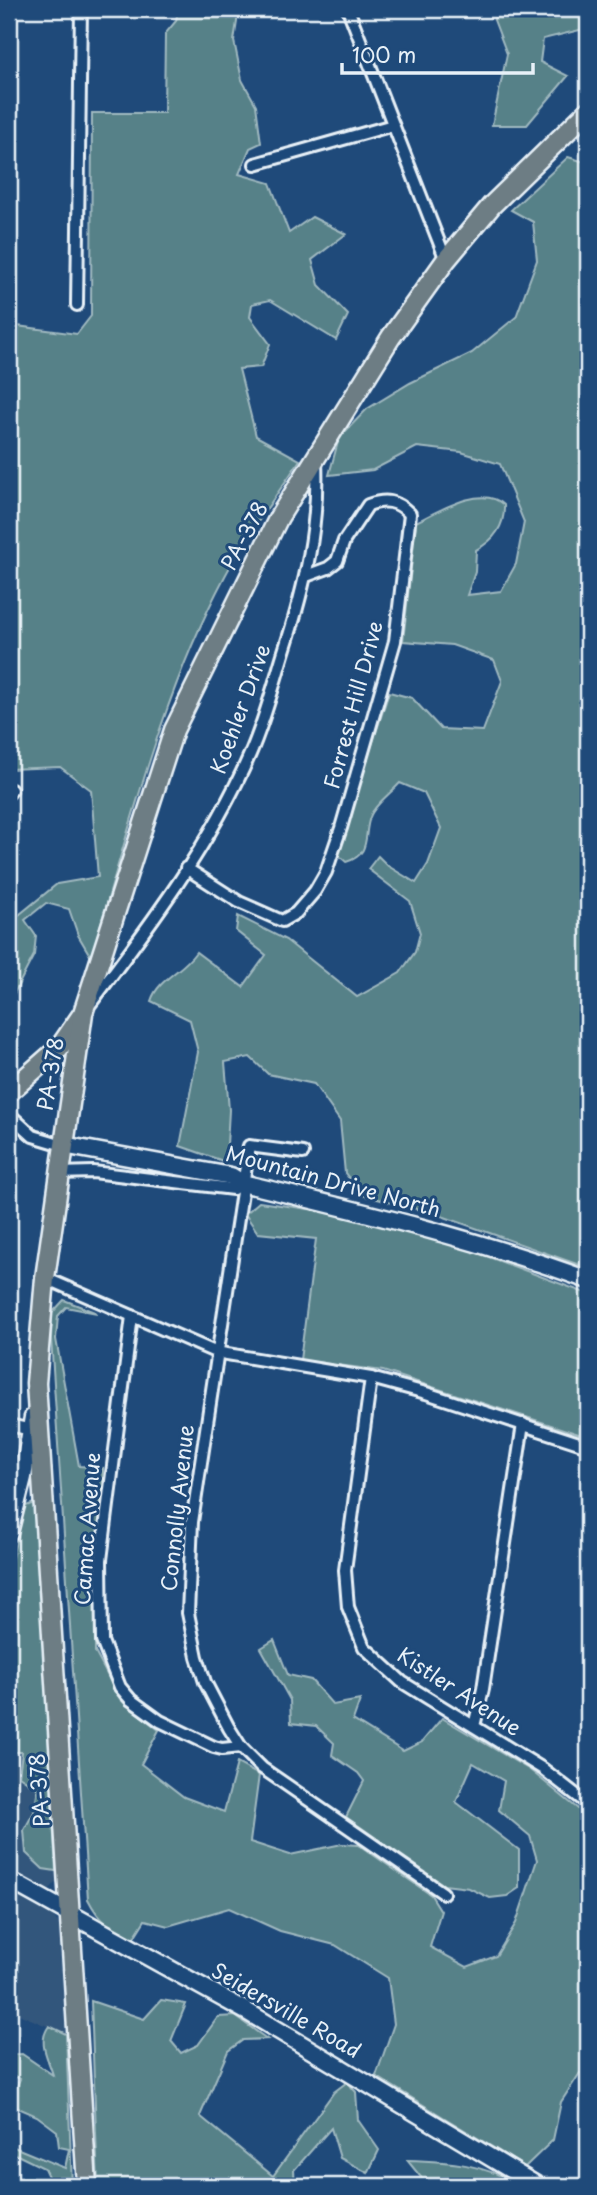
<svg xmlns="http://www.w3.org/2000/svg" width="597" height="2195" font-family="'Playpen Sans',sans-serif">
<rect width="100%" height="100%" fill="#1f4a7a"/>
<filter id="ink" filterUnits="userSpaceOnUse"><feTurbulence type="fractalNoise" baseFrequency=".0143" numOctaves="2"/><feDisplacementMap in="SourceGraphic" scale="14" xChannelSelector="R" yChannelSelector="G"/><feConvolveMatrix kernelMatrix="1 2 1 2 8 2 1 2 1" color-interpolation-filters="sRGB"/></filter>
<g filter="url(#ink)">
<g fill="#33567c">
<polygon points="9,1752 22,1752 38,1788 34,1812 24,1830 26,1853 43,1869 56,1871 56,1882 49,1890 40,1890 9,1875"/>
<polygon points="9,1889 48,1910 59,1924 66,2034 9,2010"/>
</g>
<g fill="#578188" stroke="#a0b9c0" stroke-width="2">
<path d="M178,9h55l5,6 -4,26 8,39 14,25 5,38 -11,5 -11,26 31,9 19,50 23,-16 34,17 -34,26 7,25 29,30 -12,25 -66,-40 -18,4 -2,13 20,27 -9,23 -22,2 17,67 44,24c-25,38 -54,76 -75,116 -63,118 -96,255 -134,381l-13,-22 -9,-26 -23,-6 -21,17 11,16 -2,19 -25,48v-80l48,-39 41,-7 -7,-87 -31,-23 -51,2v-444l68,9 14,-18 1,-203h72l1,-79 11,-13z"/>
<polygon points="496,9 535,9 542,14 549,9 588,9 588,28 543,39 540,62 568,76 527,125 492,125 507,54 494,20"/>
<path d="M568,157l20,6v1105l-152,-54 -74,-19 -17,-22 -5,-52 -26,-37 -46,-10 -18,-17 -25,5 4,48 -3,52 -46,-16 18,-94 -8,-32 -39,-19c7,-22 31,-29 45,-49l47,35 23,-32 -30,-24 2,-15 48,24 71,57 43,-24 15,-21 5,-19 -10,-32 -42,-32 10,-13 10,10 28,17 12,-19 13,-36 -17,-35 -24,-10c-8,9 -26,22 -30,34 -7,19 2,37 -24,45l-9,-8 52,-162 23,6 29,31 42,2 19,-50 -8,-21 -42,-15 -49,-4 13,-119c23,-11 66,-38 88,-17 1,22 -11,36 -28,45l-1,22 -8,23 34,-4 15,-27 8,-42 -24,-58 -39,-12 -44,-5 -44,23 -44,5 10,-37 28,-29 43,-26 62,-30 44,-36 21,-57 -4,-38 -22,-12z"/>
<polygon points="259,1202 337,1213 430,1235 588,1294 588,1437 383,1371 300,1360 316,1239 258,1233 245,1214"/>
<path d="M64,1300l33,13 -31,-6 -8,9 -2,23 23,127 24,2v33l-7,63 -1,88 25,47 39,31 -18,34 43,33 40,15 13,-49 22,12 -9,67 40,13 52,-11 17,1 72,50 10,16 -11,36 37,20 29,-11 20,-33 21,-63 -7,-24 -31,-26 5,-29 -31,-18 -17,39 63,48v38l-12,8 -17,2 -21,-10 -25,-3 -98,-68 18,-36 -6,-8 -26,-18 2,-12 -18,-17 -25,-3 -1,-23 -29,-52 13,-8 14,35 23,5 22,25 27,-5 -7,20 50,31 19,-9 20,-24 88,52 58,47v256h-8l-19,29 -8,38 -28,27 -149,-91 18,-52 -6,-46 -53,-33 -55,-14 -51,-23 -61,18 -23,-6 -12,19c-22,-10 -34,-18 -45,-40l-37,-561 1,-25z"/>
<polygon points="34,1503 38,1555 56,1871 43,1869 26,1853 24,1830 34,1812 38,1789 19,1776 22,1752 9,1752 9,1571 23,1511 26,1506"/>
<polygon points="161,2000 186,2004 171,2041 181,2053 198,2045 218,2017 235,2016 267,2039 243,2040 228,2051 200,2116 273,2176 334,2092 347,2082 356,2092 358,2120 379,2150 368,2173 340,2158 331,2128 294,2170 295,2186 98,2186 91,2001 144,2019"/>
<path d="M49,2026l17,8 6,152h-36l14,-5 -6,-13 -35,-17v-6l56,23 4,-19 -10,-2 -2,-16 -20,-15 -28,-12 11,-25 -11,-6v-18l13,-1 31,21c-5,-17 -16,-33 -4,-49z"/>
<path d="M407,2160c43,1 77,4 114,26h-93z"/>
</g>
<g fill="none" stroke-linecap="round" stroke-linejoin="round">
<defs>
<g id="street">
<polyline points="348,9 446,260"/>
<polyline points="255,164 393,125"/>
<polyline points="77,305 81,9"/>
<polyline points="9,793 11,790"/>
<path d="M186,868l53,34 43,19 14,-8 19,-22 11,-19 15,-44 54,-187 15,-127c-13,-14 -25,-15 -42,-9l-24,36 -7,20 -9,7 -22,8"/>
<path d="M91,1003c59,-78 120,-159 159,-249 15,-34 24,-71 35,-106 20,-62 34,-122 31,-187"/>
<polyline points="9,1114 33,1136 63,1145"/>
<polyline points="303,1153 249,1146 192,1522 188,1613 197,1657 205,1682 229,1728 241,1747 262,1768 443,1893"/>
<polyline points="59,1173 93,1172 233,1189 242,1183"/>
<polyline points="45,1278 215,1352 371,1378 426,1393 588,1446"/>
<polyline points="132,1316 101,1560 102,1641 120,1687 131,1700 160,1721 214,1747 222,1749 241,1747"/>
<polyline points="371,1378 345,1570 348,1607 364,1647 402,1682 543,1769 588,1804"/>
<polyline points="9,1425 32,1430"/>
<polyline points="474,1726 483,1689 523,1424"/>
</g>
<g id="secondary">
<path d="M63,1145l168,31 11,7c117,28 233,55 346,97"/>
<polyline points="9,1533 23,1477 33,1417"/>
<polyline points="9,1880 246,2011 538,2186"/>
</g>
<g id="primary">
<polyline points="9,1092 59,1048 81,1016"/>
<polyline points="87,2186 36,1383 45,1278 83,1013 174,730 279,517 391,337 446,260 492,205 588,111"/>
</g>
</defs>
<use href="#street" stroke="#e8f1f8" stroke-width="16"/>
<use href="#secondary" stroke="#e8f1f8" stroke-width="21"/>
<use href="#primary" stroke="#e8f1f8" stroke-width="23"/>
<use href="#street" stroke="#1f4a7a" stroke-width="10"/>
<use href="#secondary" stroke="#1f4a7a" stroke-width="16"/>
<use href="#primary" stroke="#6d7d84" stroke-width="18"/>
</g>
</g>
<g text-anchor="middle" stroke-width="6" stroke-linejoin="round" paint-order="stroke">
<g font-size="21" fill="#e8f1f8" stroke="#1f4a7a">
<text transform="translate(245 536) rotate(-62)" y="7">PA-378</text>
<text transform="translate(354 705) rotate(-75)" y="7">Forrest Hill Drive</text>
<text transform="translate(241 709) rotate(-70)" y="7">Koehler Drive</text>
<text transform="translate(51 1074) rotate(-81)" y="7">PA-378</text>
<text transform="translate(333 1182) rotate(15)" y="7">Mountain Drive North</text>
<text transform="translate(178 1508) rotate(-84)" y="7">Connolly Avenue</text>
<text transform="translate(88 1529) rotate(-86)" y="7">Camac Avenue</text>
<text transform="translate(459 1692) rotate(33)" y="7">Kistler Avenue</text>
<text transform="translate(40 1790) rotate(-94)" y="7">PA-378</text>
<text transform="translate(286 2011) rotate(30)" y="7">Seidersville Road</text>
</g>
</g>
<rect width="597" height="2195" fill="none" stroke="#1f4a7a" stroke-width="35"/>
<rect x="18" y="18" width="562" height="2160" fill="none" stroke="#e8f1f8" stroke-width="2.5" filter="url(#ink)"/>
<path d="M342 63v10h191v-10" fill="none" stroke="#e8f1f8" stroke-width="3.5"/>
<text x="352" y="63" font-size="21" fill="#e8f1f8" stroke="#1f4a7a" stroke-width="5" paint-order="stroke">100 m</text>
</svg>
